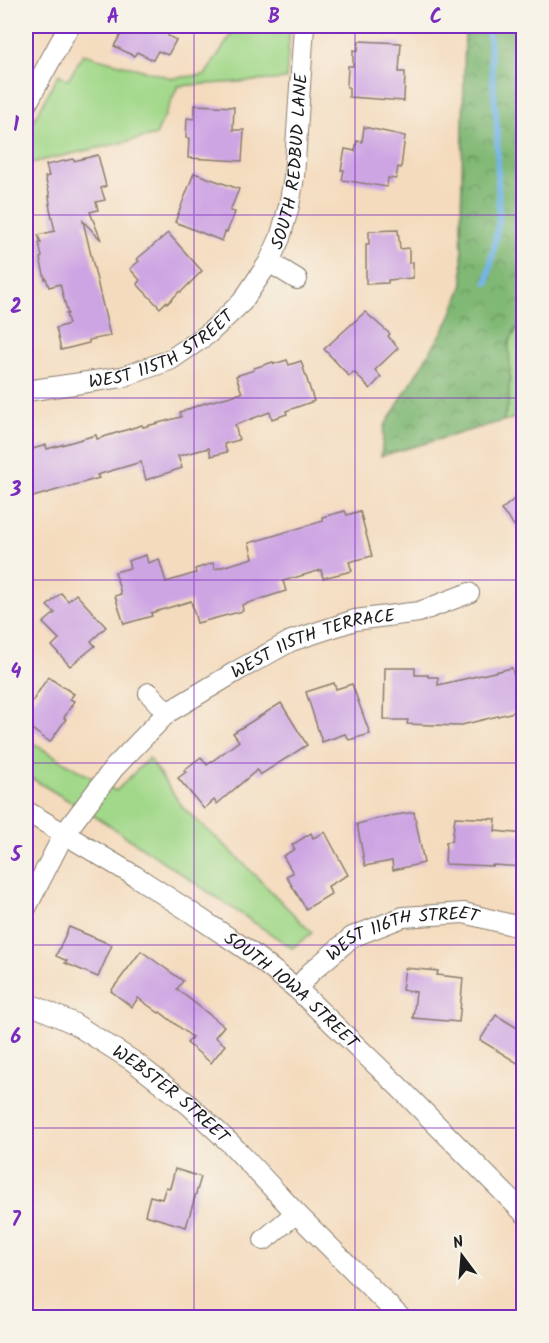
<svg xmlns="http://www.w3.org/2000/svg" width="549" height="1343" font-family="Kalam,sans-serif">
<defs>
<pattern id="forest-crowns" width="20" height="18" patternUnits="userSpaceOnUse" patternTransform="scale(1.5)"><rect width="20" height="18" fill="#80b875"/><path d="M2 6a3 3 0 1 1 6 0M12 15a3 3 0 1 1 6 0" fill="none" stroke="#68955f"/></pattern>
</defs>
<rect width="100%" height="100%" fill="#f7f3e8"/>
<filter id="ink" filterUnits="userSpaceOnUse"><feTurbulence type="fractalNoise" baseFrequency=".0167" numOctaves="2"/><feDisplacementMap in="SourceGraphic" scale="12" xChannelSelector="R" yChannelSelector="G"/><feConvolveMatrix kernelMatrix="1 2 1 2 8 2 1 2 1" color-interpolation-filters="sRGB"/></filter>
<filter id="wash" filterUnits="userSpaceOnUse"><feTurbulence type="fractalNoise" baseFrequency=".008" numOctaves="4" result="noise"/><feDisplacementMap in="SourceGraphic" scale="24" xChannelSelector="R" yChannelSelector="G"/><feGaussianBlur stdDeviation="1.35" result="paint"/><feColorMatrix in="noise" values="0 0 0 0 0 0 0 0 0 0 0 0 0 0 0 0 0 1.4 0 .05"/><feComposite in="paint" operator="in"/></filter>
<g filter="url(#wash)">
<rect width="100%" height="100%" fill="#f4dbbe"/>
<g fill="#a1d889" stroke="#5e7a52" stroke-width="1.5">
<polygon points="237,26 290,26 286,79 178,86 156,135 26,164 26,137 29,129 59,74 68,80 83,54 172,78 205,75"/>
<polygon points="523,44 523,117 515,81"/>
<polygon points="523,316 523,416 503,421 508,406 510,376 509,343"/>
<polygon points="26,739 76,769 116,791 149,758 183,808 230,850 312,933 292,948 104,822 26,775"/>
</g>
<polygon fill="url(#forest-crowns)" stroke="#4e6a48" stroke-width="1.5" points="465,26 523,26 523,44 515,81 524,117 524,316 509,343 510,376 508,406 503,421 381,456 384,427 449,321 463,284 461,226"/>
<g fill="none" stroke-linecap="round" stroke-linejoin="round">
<polyline stroke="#75b5e9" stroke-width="6" points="487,283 499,220 497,127 488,26"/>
</g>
<g id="blocks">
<g fill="#cea5e3">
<polygon points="126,26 172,26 168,36 176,40 168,55 158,51 153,60 137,52 134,56 114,46"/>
<polygon points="359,41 401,43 399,72 405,72 404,101 349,97 349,87 347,87 348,66 353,66 353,50 358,51"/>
<polygon points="195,105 234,107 233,130 244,130 242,161 188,158 189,138 186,138 187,118 194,119"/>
<polygon points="364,127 405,136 401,168 398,167 396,179 388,178 387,187 342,180 344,170 341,170 345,149 355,151 357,141 362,142"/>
<polygon points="98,155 106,186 101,188 105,200 96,202 98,210 90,212 101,240 83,221 110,336 89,340 89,343 61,350 56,328 69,324 66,314 68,314 60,284 49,287 46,278 45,279 40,258 42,257 39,243 41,243 38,235 55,231 49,204 50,204 49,196 50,196 45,177 49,176 46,165 73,159 74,161"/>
<polygon points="194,173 239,189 230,211 235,212 227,232 225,232 222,241 175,222"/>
<polygon points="398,230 400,249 409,248 409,263 413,262 413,278 388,280 388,283 366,284 366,244 369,244 369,231"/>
<polygon points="168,233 202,271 181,292 180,291 168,303 166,302 160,308 137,284 140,280 130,269 139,261 137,259"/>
<polygon points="365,312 390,334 388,336 398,348 375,370 381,377 370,389 354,372 349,376 324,349"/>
<polygon points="287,360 289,365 301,361 314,401 286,411 287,414 272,419 270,412 235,425 239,440 224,444 227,452 211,456 209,448 178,456 182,468 146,480 141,462 97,475 99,478 26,499 26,451 46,445 47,449 96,435 97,439 142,425 143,427 181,417 180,412 205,403 242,393 236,376 254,370 254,368 273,362 274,364"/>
<polygon points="524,491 524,537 501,510"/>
<polygon points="345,511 347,515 360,511 372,556 349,562 352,571 323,578 321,570 283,581 286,591 242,605 243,611 197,623 191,601 151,613 152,616 124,624 115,596 121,594 115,572 130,568 128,561 146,555 148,563 159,559 166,582 196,573 195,569 213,563 215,569 253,558 249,543 323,521 322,517"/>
<polygon points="61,593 68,601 76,594 106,627 91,641 95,646 70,666 52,646 59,639 43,623 55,613 47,606"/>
<polygon points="385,668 415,668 415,675 428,675 428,677 438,677 438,685 512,668 522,710 458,726 407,724 408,720 384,720"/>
<polygon points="48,677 74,694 70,699 74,701 64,718 66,719 50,742 26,725 26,711"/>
<polygon points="334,683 336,689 352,684 370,734 349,740 345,734 322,742 306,692"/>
<polygon points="281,703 307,745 260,775 257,770 217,804 214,800 204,809 178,778 186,772 184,770 201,757 207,765 239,741 233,733"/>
<polygon points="414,812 424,863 393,870 392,861 365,866 357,824 384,817"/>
<polygon points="455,817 496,819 495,831 524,834 524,867 493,865 493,866 445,864 446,842 452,841"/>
<polygon points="325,832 348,875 328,886 331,894 306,909 286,876 293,873 283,856 295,849 292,845 311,833 313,838"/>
<polygon points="69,927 112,945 98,977 65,963 67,961 56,956"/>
<polygon points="141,951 183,981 177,989 224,1026 215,1037 225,1045 211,1063 187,1043 192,1037 160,1012 159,1013 138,998 132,1007 111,991"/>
<polygon points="405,968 438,971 437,975 463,978 459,1022 413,1018 416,992 402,990"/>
<polygon points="496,1015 524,1032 524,1067 480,1040"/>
<polygon points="175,1169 201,1177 186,1227 145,1215 150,1196 162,1199 166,1187 170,1188"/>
</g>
</g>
</g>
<g filter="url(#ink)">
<use href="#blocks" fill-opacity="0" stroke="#887c6d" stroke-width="1.5"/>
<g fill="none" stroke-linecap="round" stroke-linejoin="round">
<defs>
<g id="minor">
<polyline points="26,105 69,26"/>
<polyline points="269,262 297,279"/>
<path id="s1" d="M26,391l96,-14 48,-17 38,-26 34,-32 27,-40 11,-24 9,-32 5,-29 10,-151"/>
<polyline points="149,693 167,713"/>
<path id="s2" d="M26,811l109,65 51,33 64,43 47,37 101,97 126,127"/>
<path id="s3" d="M26,908l38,-74 50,-66 53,-55 70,-42 54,-30 64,-21 64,-8 50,-19"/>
<path id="s4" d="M297,989l14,-17 41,-35 51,-20 61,-4 60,15"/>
<path id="s5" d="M26,1004l11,3 36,16 60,38 55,43 44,41 64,68 105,105"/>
<polyline points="264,1240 296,1213"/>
</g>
</defs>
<use href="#minor" stroke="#887c6d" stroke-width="22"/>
<use href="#minor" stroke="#fff" stroke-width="20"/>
</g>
</g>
<path fill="none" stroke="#7b2cbf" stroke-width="1.5" stroke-opacity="0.55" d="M194,26v1292M355,26v1292M26,215h498M26,398h498M26,580h498M26,763h498M26,945h498M26,1128h498"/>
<g text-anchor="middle" stroke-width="4.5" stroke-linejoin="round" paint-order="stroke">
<g font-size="18" fill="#1c1c1c" stroke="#f7f3e8">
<text dy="6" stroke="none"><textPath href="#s1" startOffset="393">SOUTH REDBUD LANE</textPath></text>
<text dy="6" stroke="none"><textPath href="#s1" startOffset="144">WEST 115TH STREET</textPath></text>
<text dy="6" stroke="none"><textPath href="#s3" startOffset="406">WEST 115TH TERRACE</textPath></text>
<text dy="6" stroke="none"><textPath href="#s4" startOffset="126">WEST 116TH STREET</textPath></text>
<text dy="6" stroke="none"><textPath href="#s2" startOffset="321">SOUTH IOWA STREET</textPath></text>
<text dy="6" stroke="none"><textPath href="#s5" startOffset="172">WEBSTER STREET</textPath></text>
</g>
</g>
<rect width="549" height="1343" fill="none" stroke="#f7f3e8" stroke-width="66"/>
<g transform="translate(462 1256) rotate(344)" stroke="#f7f3e8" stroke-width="4.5" paint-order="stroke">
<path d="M0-4.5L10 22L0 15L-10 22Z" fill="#1c1c1c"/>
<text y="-9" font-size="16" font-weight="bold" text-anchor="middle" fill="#1c1c1c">N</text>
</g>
<rect x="33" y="33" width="483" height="1277" fill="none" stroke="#7b2cbf" stroke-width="2"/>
<g font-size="20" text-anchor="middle" font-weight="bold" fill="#7b2cbf">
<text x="113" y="23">A</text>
<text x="274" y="23">B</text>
<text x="436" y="23">C</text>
<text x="16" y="131">1</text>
<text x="16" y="313">2</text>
<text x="16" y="496">3</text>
<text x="16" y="678">4</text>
<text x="16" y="861">5</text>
<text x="16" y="1043">6</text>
<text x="16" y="1226">7</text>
</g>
</svg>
